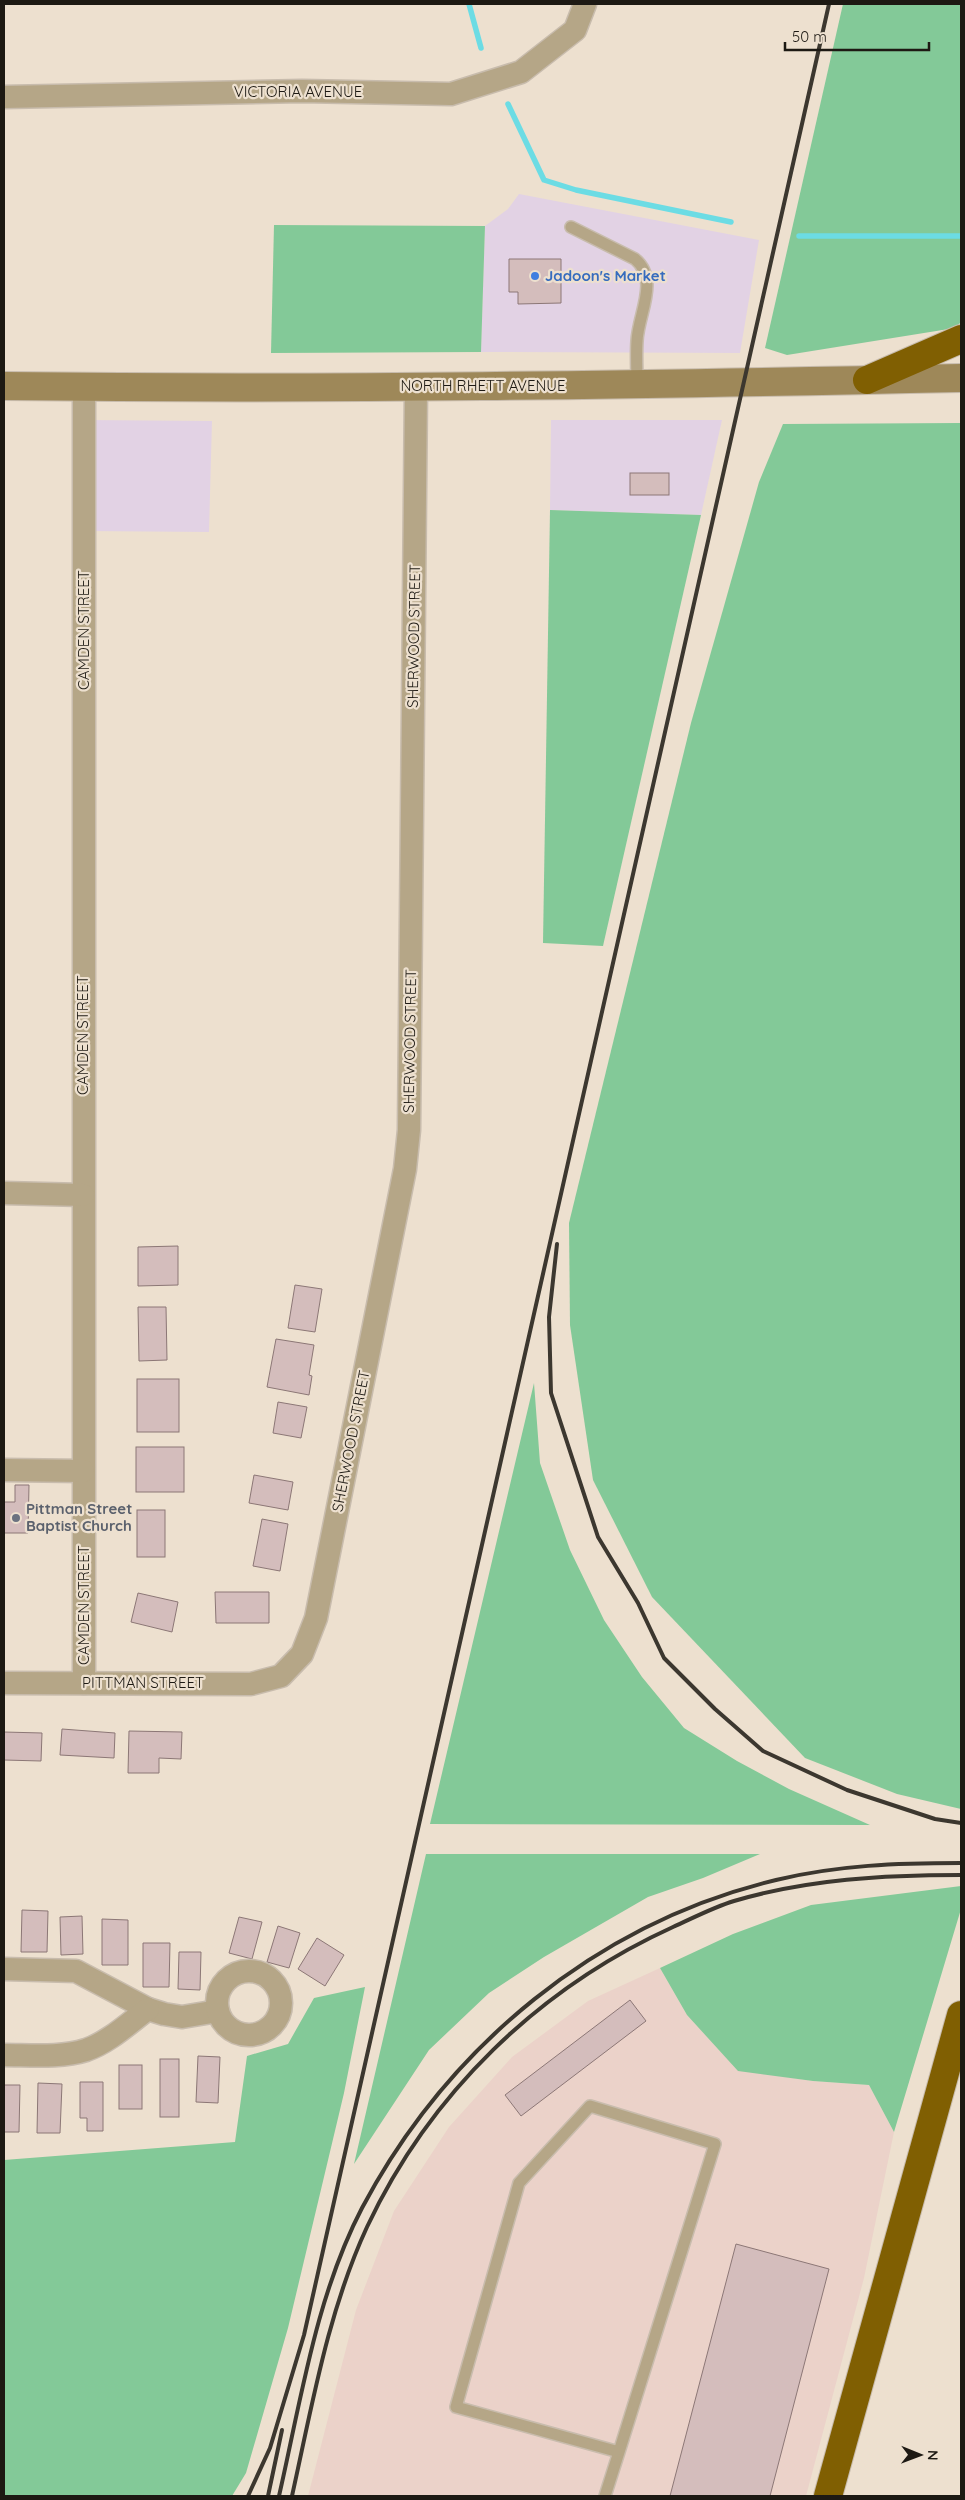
<svg xmlns="http://www.w3.org/2000/svg" width="965" height="2500" font-family="Quicksand,sans-serif">
<rect width="100%" height="100%" fill="#ede0cf"/>
<g fill="#e2d2e4">
<polygon points="519,194 759,240 740,353 481,352 485,226 508,209"/>
<polygon points="84,420 212,421 209,532 84,531"/>
<polygon points="551,420 722,420 701,515 550,510"/>
</g>
<polygon fill="#ebd2c9" points="660,1968 687,2015 738,2070 813,2081 869,2085 894,2132 864,2278 806,2496 308,2496 356,2310 394,2211 449,2127 512,2057 588,2001"/>
<g fill="#83c998">
<polygon points="843,4 961,4 961,322 955,328 787,355 765,348"/>
<polygon points="274,225 485,226 481,352 271,353"/>
<polygon points="961,423 961,1809 897,1794 805,1758 652,1597 593,1480 570,1325 569,1223 691,723 759,482 783,424"/>
<polygon points="550,510 701,515 603,946 543,943"/>
<polygon points="534,1383 540,1463 570,1550 604,1620 642,1677 684,1728 737,1761 789,1789 870,1825 430,1824"/>
<polygon points="426,1854 760,1854 703,1878 648,1897 544,1957 489,1993 429,2050 354,2164"/>
<polygon points="961,1886 961,1909 894,2132 869,2085 813,2081 738,2071 687,2015 660,1968 733,1934 811,1905"/>
<polygon points="365,1987 344,2093 288,2328 246,2473 232,2496 4,2496 4,2160 235,2142 247,2056 288,2044 314,1998"/>
</g>
<g fill="none" stroke-linecap="round" stroke-linejoin="round">
<g stroke="#6cdce4" stroke-width="5.5">
<polyline points="469,4 481,48"/>
<polyline points="508,104 544,180 576,190 731,222"/>
<polyline points="799,236 961,236"/>
</g>
</g>
<g fill="#d4bdbc" stroke="#8c7776">
<polygon points="509,259 561,259 561,303 518,304 518,292 509,292"/>
<rect x="630" y="473" width="39" height="22"/>
<polygon points="178,1246 178,1285 138,1286 138,1247"/>
<polygon points="295,1285 322,1289 315,1332 288,1328"/>
<polygon points="138,1307 166,1307 167,1360 139,1361"/>
<polygon points="276,1339 314,1345 309,1375 312,1376 309,1395 267,1387"/>
<rect x="137" y="1379" width="42" height="53"/>
<polygon points="278,1402 307,1407 301,1438 273,1433"/>
<rect x="136" y="1447" width="48" height="45"/>
<polygon points="254,1475 293,1482 288,1510 249,1503"/>
<polygon points="15,1485 29,1485 28,1533 4,1533 4,1502 15,1502"/>
<rect x="137" y="1510" width="28" height="47"/>
<polygon points="262,1519 288,1524 280,1571 253,1566"/>
<polygon points="215,1592 269,1592 269,1623 216,1623"/>
<polygon points="138,1593 178,1602 172,1632 131,1622"/>
<polygon points="62,1729 115,1733 114,1758 60,1755"/>
<polygon points="129,1731 182,1732 181,1759 159,1758 159,1773 128,1773"/>
<polygon points="4,1732 42,1733 41,1761 4,1760"/>
<polygon points="22,1910 48,1911 47,1952 21,1952"/>
<polygon points="82,1916 83,1954 61,1955 60,1917"/>
<polygon points="239,1917 262,1922 252,1959 229,1953"/>
<polygon points="102,1919 128,1920 128,1965 102,1965"/>
<polygon points="278,1926 300,1933 289,1968 267,1962"/>
<polygon points="317,1938 344,1955 325,1986 298,1969"/>
<polygon points="143,1943 170,1943 169,1987 143,1987"/>
<polygon points="179,1952 201,1952 200,1990 178,1989"/>
<polygon points="630,2000 646,2021 521,2116 505,2095"/>
<polygon points="198,2056 220,2057 218,2103 196,2102"/>
<rect x="160" y="2059" width="19" height="58"/>
<rect x="119" y="2065" width="23" height="44"/>
<polygon points="80,2082 103,2082 103,2131 87,2131 87,2118 80,2118"/>
<polygon points="38,2083 62,2084 60,2133 37,2133"/>
<polygon points="4,2085 20,2085 19,2132 4,2132"/>
<polygon points="736,2244 829,2269 770,2496 670,2496"/>
</g>
<g fill="none" stroke-linecap="round" stroke-linejoin="round">
<defs>
<g id="service">
<path d="M571,227l64,32c25,21 3,55 2,82 -1,14 0,29 0,44"/>
<polyline points="605,2496 619,2452 715,2144 590,2106 519,2183 456,2407 619,2452"/>
</g>
<g id="minor">
<polyline points="4,97 302,91 451,94 521,72 575,30 585,4"/>
<polyline points="84,387 84,1683"/>
<polyline points="4,1193 83,1195"/>
<polyline points="4,1470 83,1471"/>
<polyline points="4,1683 251,1684 281,1676 302,1654 316,1618 405,1169 409,1130 416,387"/>
<polyline points="4,1969 76,1971 148,2009 164,2014 182,2017 218,2011"/>
<circle cx="249" cy="2003" r="32"/>
<path d="M4,2055c26,0 57,3 82,-5 23,-8 43,-27 62,-41"/>
</g>
<path id="secondary" d="M4,386c319,4 638,-1 957,-8"/>
<g id="motorway">
<polyline points="867,380 961,339"/>
<polyline points="828,2496 961,2015"/>
</g>
</defs>
<use href="#service" stroke="#c8bcad" stroke-width="14"/>
<use href="#minor" stroke="#c8bcad" stroke-width="25"/>
<use href="#secondary" stroke="#c8bcad" stroke-width="30"/>
<use href="#motorway" stroke="#c8bcad" stroke-width="30"/>
<use href="#service" stroke="#b5a687" stroke-width="11"/>
<use href="#minor" stroke="#b5a687" stroke-width="22"/>
<use href="#secondary" stroke="#9e8859" stroke-width="28"/>
<use href="#motorway" stroke="#805f02" stroke-width="28"/>
<g stroke="#3c372f" stroke-width="4">
<polyline points="557,1244 549,1317 551,1393 598,1537 638,1603 664,1658 715,1709 763,1751 847,1790 935,1819 961,1823"/>
<polyline points="248,2496 270,2448 304,2335 829,4"/>
<polyline points="268,2496 282,2430"/>
<path d="M279,2496c22,-96 37,-200 83,-288 86,-162 235,-285 414,-328 61,-15 123,-17 185,-17"/>
<path d="M292,2496c20,-90 36,-185 75,-269 63,-134 172,-239 306,-300 20,-9 41,-20 61,-26 74,-22 151,-26 227,-26"/>
</g>
</g>
<circle fill="#3f7fe0" stroke="#ede0cf" stroke-width="2" cx="535" cy="276" r="5"/>
<circle fill="#6b7280" stroke="#ede0cf" stroke-width="2" cx="16" cy="1518" r="5"/>
<g text-anchor="middle" stroke-width="4.5" stroke-linejoin="round" paint-order="stroke">
<g font-size="15" fill="#1d1913" stroke="#ede0cf">
<text x="298" y="97">VICTORIA AVENUE</text>
<text x="483" y="391">NORTH RHETT AVENUE</text>
<text transform="translate(84 630) rotate(-90)" y="5">CAMDEN STREET</text>
<text transform="translate(414 636) rotate(-89)" y="5">SHERWOOD STREET</text>
<text transform="translate(83 1035) rotate(-90)" y="5">CAMDEN STREET</text>
<text transform="translate(410 1041) rotate(-89)" y="5">SHERWOOD STREET</text>
<text transform="translate(351 1441) rotate(-79)" y="5">SHERWOOD STREET</text>
<text transform="translate(84 1605) rotate(-90)" y="5">CAMDEN STREET</text>
<text x="143" y="1688">PITTMAN STREET</text>
</g>
<g font-size="15" font-weight="bold" fill="#366cbe" stroke="#ede0cf" text-anchor="start">
<text x="545" y="281">Jadoon's Market</text>
</g>
<g font-size="15" font-weight="bold" fill="#5b616d" stroke="#ede0cf" text-anchor="start">
<text x="26" y="1514">Pittman Street<tspan x="26" dy="17">Baptist Church</tspan></text>
</g>
</g>
<rect width="965" height="2500" fill="none" stroke="#1d1913" stroke-width="10"/>
<g transform="translate(920 2455) rotate(91)" stroke="#ede0cf" stroke-width="4" paint-order="stroke">
<path d="M0-4L9 19L0 12L-9 19Z" fill="#1d1913"/>
<text y="-8" font-size="14" font-weight="bold" text-anchor="middle" fill="#1d1913">N</text>
</g>
<path d="M785 42v8h144v-8" fill="none" stroke="#1d1913" stroke-width="2.5"/>
<text x="792" y="42" font-size="15" fill="#1d1913" stroke="#ede0cf" stroke-width="4" paint-order="stroke">50 m</text>
</svg>
